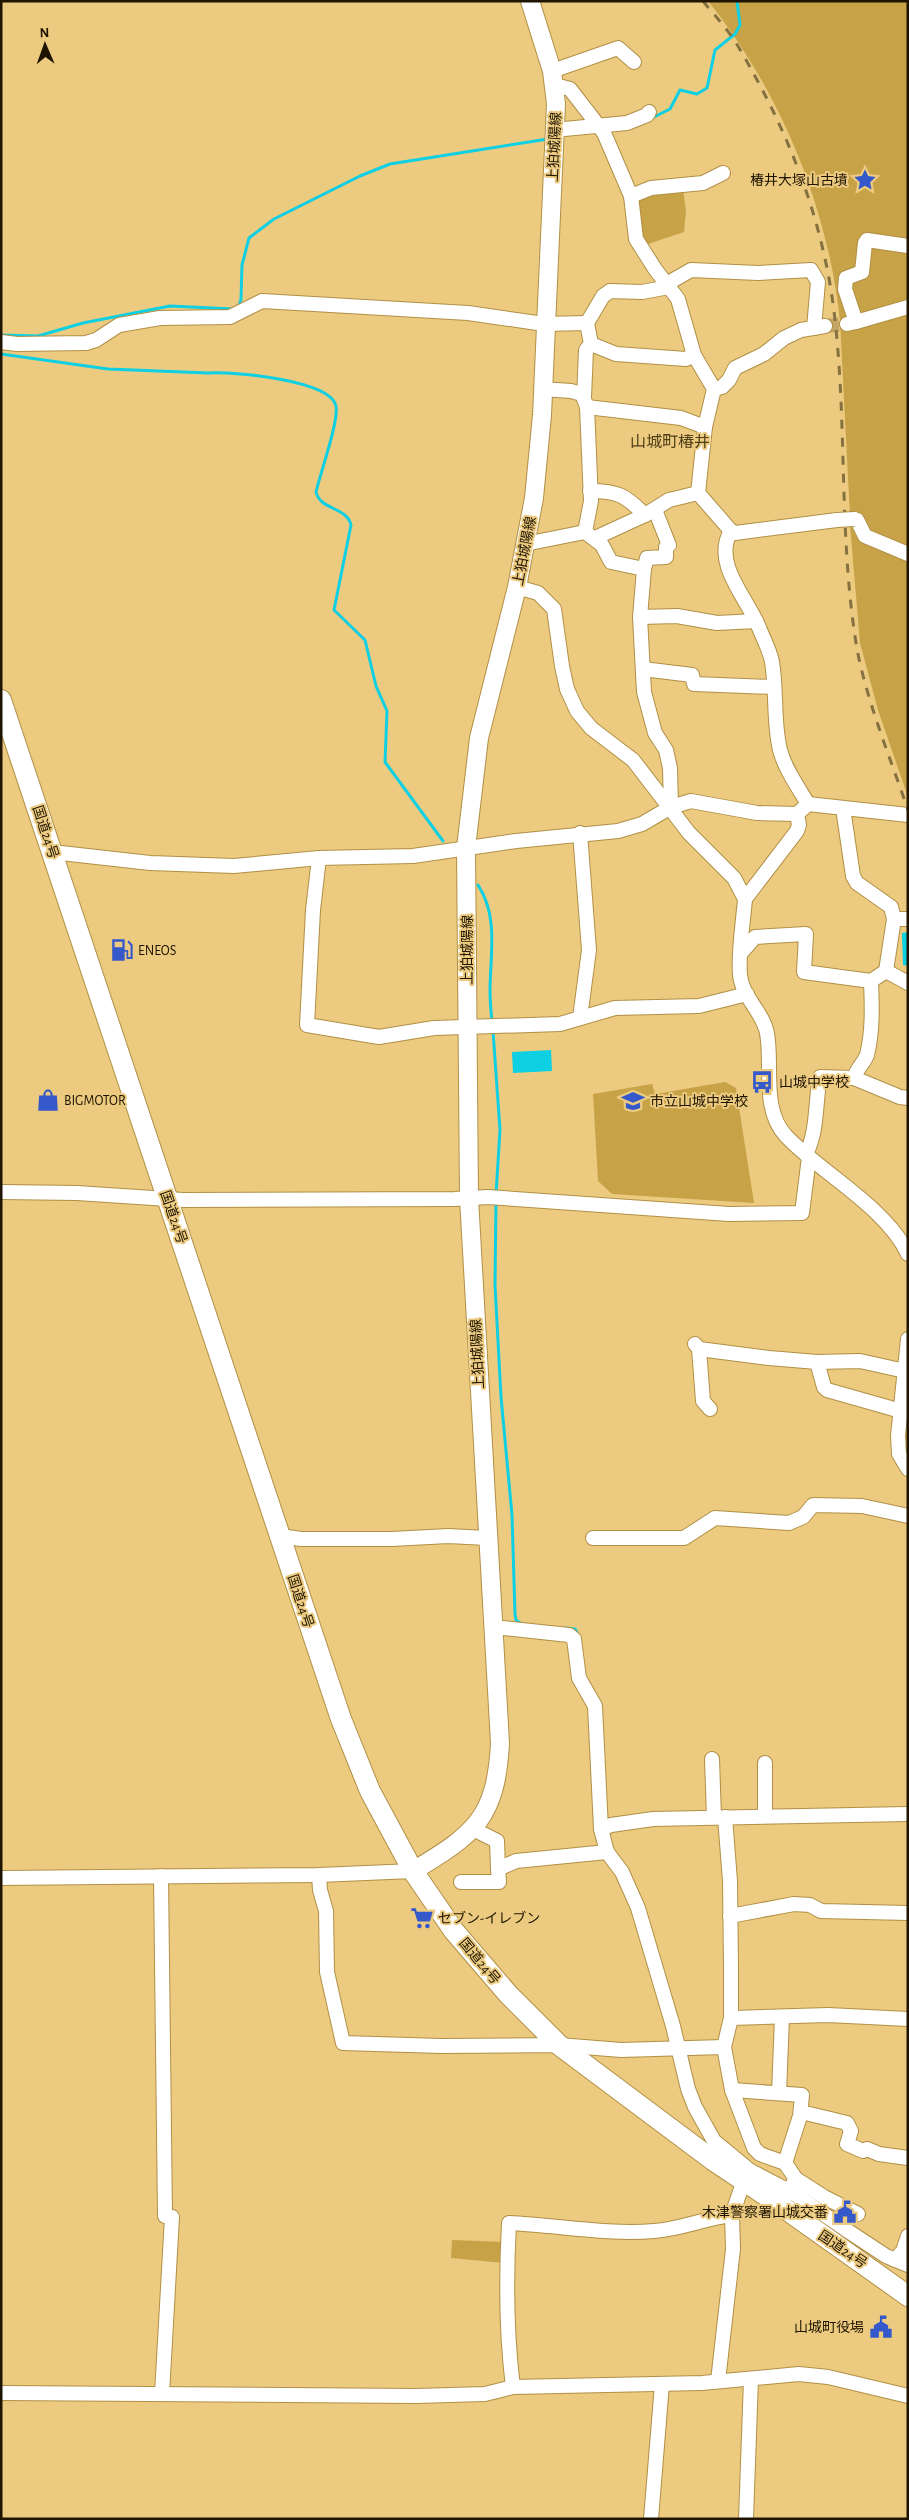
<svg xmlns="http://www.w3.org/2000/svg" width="909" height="2520" font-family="'Alegreya Sans','Noto Sans JP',sans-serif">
<rect width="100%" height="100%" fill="#eccb80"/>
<g fill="#c7a247">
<path d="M708,1h200v550l-37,-15 -21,-20 -10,-195c-12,-115 -60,-230 -132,-320z"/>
<polygon points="683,189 686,211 684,232 645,245 636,227 636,196"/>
<polygon points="854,522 908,556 908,797 878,710 860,643 850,525"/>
<polygon points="725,1082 736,1088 754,1203 612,1194 598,1181 593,1094 652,1084 655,1094"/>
<polygon points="452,2240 506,2242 504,2263 451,2258"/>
</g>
<g fill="#0fcfe2">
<polygon points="908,932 908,966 903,965 902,936 902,933"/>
<polygon points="551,1050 552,1071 513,1073 512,1052"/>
</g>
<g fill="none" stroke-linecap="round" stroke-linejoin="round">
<g stroke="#0fcfe2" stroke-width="3">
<polyline points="652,118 670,109 680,90 697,94 707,88 715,50 735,34 740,25 737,1"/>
<polyline points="239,306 241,299 242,265 249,238 274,219 360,176 390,164 548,139"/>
<polyline points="1,335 38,336 83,323 170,306 233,309"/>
<path d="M1,354l107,15 100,4c23,-2 123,7 128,33 3,15 -16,68 -20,86 4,18 31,15 35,33l-17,85 31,30 11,46 11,25 -2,51 58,79"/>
<path d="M478,885c21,32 12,70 12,106 0,10 1,21 2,31"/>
<polyline points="493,1031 500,1130 496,1194"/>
<polyline points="496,1200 495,1285 501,1397 512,1515 515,1614 516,1620 523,1625"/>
<polyline points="566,1628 575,1629 580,1638"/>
</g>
<polyline stroke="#c3a666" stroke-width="14" stroke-dasharray="14 7" stroke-linecap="butt" points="825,326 847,324"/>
<defs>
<g id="minor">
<polyline points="552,71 618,48 634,62"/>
<polyline points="555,85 570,89 604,133 631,196 636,239 655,269 678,299 694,355 714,389 705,427 698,493 731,531 735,533 837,520"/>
<polyline points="554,130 627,123 647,115 649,112"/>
<polyline points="631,196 651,188 703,183 723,173"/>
<polyline points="856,322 908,307"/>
<polyline points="587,323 603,296 610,291 642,292 669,287 670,282 691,270 758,273 811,270 818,282 814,328"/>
<polyline points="847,324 856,322 845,289 846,278 862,272 865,243 867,240 908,246"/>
<polyline points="1,342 17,344 86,343 96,340 119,325 160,318 230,317 262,301 468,313 544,324 587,323 591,344 616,354 686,359 694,355"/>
<polyline points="542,389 571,391 582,394 587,407 681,418 705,427"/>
<polyline points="714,389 722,387 729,380 735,368 764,354 784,338 801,330 825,326"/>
<polyline points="584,397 586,350 591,344"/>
<path d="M590,491c28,0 35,4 55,24"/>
<polyline points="854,519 857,520 865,536 908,554"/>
<path d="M731,531c-20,33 19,70 29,99 4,10 10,21 12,32 5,29 1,59 8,88 5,19 18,37 28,54"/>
<polyline points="585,532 591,501 587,407"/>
<polyline points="595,538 645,515 669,500 698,493"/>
<polyline points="525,544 585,532 602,545 611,562 644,569 640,617 644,692 655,733 666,750 670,768 671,807"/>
<polyline points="644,569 647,558 666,557 666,547 669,545 655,510"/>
<path d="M517,587l21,6 16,16 8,57 5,23 10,22 14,17 42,32 56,73 45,45 11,21c-2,25 -7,52 -5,76 2,22 23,37 27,58 6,33 -6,76 19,103 35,37 101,72 122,118"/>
<polyline points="640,617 677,616 717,623 756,621"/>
<polyline points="643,669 692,675 694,684 773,687"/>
<path d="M843,808l10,68 4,7 34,24 3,12 -8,52 -15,10c1,25 2,49 -4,74 -3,8 -10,13 -13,23"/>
<polyline points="580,833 589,950 580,1018"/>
<polyline points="52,852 150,863 234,866 319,858 413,856 516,841 618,831 642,824 671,807 691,801 757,813 797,814 808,804 908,815"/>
<polyline points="319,858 313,910 307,1025 379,1037 434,1028 560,1024 615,1008 699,1006 747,994"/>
<polyline points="745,899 797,831 799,825 797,814"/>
<polyline points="894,919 908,919"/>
<polyline points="742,952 755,937 806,934 804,972 871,981"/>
<polyline points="886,971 908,983"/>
<path d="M806,1154c12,-24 9,-51 14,-77l34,1 46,19 8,1"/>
<polyline points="1,1192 77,1193 183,1200 455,1199 488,1197 729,1214 802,1213 809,1157"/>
<polyline points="908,1339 898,1436 899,1454 908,1469"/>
<polyline points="695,1344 699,1349 703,1401 710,1409"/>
<polyline points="699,1349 769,1358 817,1362 860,1361 905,1371"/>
<polyline points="817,1362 824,1387 827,1390 901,1411"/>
<polyline points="280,1536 301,1539 392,1539 448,1536 487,1538"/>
<polyline points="593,1538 684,1538 715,1518 789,1523 803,1517 813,1505 862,1506 908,1516"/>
<polyline points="493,1627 569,1635 574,1639 579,1678 595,1706 601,1829 607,1852 622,1872 638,1908 673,2026 688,2089 695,2107 714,2141 749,2170 793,2193 848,2231 886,2256 908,2265"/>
<polyline points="712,1759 714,1817"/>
<polyline points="765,1763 765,1816"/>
<polyline points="725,1817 730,1881 731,1966 731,2018 724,2047 732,2090 754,2148 760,2154 785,2163 796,2179 785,2197"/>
<polyline points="473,1829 497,1841 498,1869 516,1861 607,1852"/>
<polyline points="601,1829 611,1825 653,1819 908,1814"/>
<polyline points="319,1875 320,1890 326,1911 327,1972 343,2043 441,2046 559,2045 621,2050 724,2047"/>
<polyline points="161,1876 165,2216 172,2217 162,2394"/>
<polyline points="1,1878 319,1875 413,1871"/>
<polyline points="461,1882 499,1882 498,1869"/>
<polyline points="730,1916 794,1904 810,1905 821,1911 908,1913"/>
<polyline points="731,2018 828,2015 908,2019"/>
<polyline points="732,2090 802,2095 800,2116 785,2163"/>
<polyline points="779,2093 782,2017"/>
<polyline points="801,2112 847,2123 851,2131 847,2144 863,2151 867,2149 879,2154 908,2158"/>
<polyline points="796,2179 824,2197 858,2214"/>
<polyline points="895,2260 903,2251 908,2236"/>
<polyline points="718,2381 733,2249 732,2215 744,2180"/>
<path d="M513,2387c-7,-55 -7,-109 -4,-164 47,2 99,12 145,8 28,-2 51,-13 78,-16"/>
<polyline points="1,2393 416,2396 485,2394 513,2387 702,2383 799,2374 828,2377 908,2396"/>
<polyline points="651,2519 662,2384"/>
<polyline points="746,2519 751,2379"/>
</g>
<path id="major" d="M413,1871c62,-37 83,-53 87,-128l-31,-545 -3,-350 13,-110 38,-151 17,-89 8,-83 14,-311 -4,-33 -22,-70"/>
<polyline id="highway" points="1,700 341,1719 370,1791 413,1871 454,1931 508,1994 559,2045 714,2161 780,2205 908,2296"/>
</defs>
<use href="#minor" stroke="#b09046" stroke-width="16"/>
<use href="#major" stroke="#b09046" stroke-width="20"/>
<use href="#highway" stroke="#b09046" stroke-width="22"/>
<use href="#minor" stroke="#fff" stroke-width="14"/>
<use href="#major" stroke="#fff" stroke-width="18"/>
<use href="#highway" stroke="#fff" stroke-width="20"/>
<path stroke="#857040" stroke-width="3" stroke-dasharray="9 9" stroke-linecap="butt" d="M703,1c6,8 13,15 19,23 14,16 24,36 34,54 41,75 70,157 79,242 12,107 4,216 21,323 9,54 34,114 52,167"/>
<defs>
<polyline id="minor-bridge" points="837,520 854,519"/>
</defs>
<use href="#minor-bridge" stroke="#b09046" stroke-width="16" stroke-linecap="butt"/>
<use href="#minor-bridge" stroke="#fff" stroke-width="14"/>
</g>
<defs>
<symbol id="sight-bare" viewBox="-9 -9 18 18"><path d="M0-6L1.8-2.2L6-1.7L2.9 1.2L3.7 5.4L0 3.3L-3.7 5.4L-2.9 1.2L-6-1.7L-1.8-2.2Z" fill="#3559ca" stroke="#eccb80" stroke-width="2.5" paint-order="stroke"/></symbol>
<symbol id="fuel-bare" viewBox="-9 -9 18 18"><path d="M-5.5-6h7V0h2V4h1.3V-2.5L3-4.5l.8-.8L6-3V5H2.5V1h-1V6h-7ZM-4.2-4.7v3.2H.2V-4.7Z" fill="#3559ca" stroke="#eccb80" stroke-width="2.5" paint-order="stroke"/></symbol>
<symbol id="bus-bare" viewBox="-9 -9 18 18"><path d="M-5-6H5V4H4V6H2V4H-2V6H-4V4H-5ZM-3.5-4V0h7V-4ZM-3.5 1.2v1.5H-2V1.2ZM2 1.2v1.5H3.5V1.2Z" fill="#3559ca" stroke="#eccb80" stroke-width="2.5" paint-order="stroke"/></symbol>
<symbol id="shop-bare" viewBox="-9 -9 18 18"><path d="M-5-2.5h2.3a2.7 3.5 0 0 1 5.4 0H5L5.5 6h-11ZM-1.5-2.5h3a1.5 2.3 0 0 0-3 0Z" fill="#3559ca" stroke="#eccb80" stroke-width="2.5" paint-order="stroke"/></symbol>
<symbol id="school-bare" viewBox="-9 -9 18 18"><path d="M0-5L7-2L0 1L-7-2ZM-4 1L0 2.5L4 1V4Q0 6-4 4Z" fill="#3559ca" stroke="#eccb80" stroke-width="2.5" paint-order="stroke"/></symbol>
<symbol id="supermarket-bare" viewBox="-9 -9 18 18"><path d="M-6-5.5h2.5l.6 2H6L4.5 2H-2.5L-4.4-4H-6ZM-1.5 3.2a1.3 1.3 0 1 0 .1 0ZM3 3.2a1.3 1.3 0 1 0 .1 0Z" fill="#3559ca" stroke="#eccb80" stroke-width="2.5" paint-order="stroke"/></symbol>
<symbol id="civic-bare" viewBox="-9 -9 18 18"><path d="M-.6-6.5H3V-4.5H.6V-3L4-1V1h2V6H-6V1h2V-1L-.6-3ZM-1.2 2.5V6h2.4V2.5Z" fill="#3559ca" stroke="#eccb80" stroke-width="2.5" paint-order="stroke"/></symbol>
</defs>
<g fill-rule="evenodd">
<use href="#sight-bare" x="849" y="164" width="32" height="32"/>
<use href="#fuel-bare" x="106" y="934" width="32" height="32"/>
<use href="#bus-bare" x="746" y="1066" width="32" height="32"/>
<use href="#shop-bare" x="32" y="1084" width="32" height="32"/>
<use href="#school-bare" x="617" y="1085" width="32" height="32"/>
<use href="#supermarket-bare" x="406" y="1902" width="32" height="32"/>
<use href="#civic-bare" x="829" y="2196" width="32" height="32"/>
<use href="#civic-bare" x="865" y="2311" width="32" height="32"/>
</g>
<g text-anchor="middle" stroke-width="4" stroke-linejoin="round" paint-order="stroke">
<g font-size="14" fill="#1e1400" stroke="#eccb80">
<text transform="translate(554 147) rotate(-87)" y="5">上狛城陽線</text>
<text transform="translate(524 551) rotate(-79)" y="5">上狛城陽線</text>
<text transform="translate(46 832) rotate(72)" y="5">国道24号</text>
<text transform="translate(467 950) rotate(-90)" y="5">上狛城陽線</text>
<text transform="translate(174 1217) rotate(71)" y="5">国道24号</text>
<text transform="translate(477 1354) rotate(-93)" y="5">上狛城陽線</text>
<text transform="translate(301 1601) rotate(72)" y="5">国道24号</text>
<text transform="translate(480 1961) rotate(50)" y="5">国道24号</text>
<text transform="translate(843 2249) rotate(34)" y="5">国道24号</text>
</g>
<g font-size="14" fill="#1e1400" stroke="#eccb80" text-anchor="start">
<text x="848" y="185" text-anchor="end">椿井大塚山古墳</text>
<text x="138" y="955">ENEOS</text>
<text x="779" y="1087">山城中学校</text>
<text x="64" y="1105">BIGMOTOR</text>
<text x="650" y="1106">市立山城中学校</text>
<text x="438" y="1923">セブン-イレブン</text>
<text x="828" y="2217" text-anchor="end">木津警察署山城交番</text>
<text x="864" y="2332" text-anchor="end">山城町役場</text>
</g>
<g font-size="16" fill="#4f3f17" stroke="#eccb80">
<text x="670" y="447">山城町椿井</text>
</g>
</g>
<rect width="909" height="2520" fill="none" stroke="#1e1400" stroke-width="5"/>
<g transform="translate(45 45) rotate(358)" stroke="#eccb80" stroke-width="4" paint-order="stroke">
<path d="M0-4L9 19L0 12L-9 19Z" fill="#1e1400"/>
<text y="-8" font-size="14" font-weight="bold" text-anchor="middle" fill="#1e1400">N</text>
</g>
</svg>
